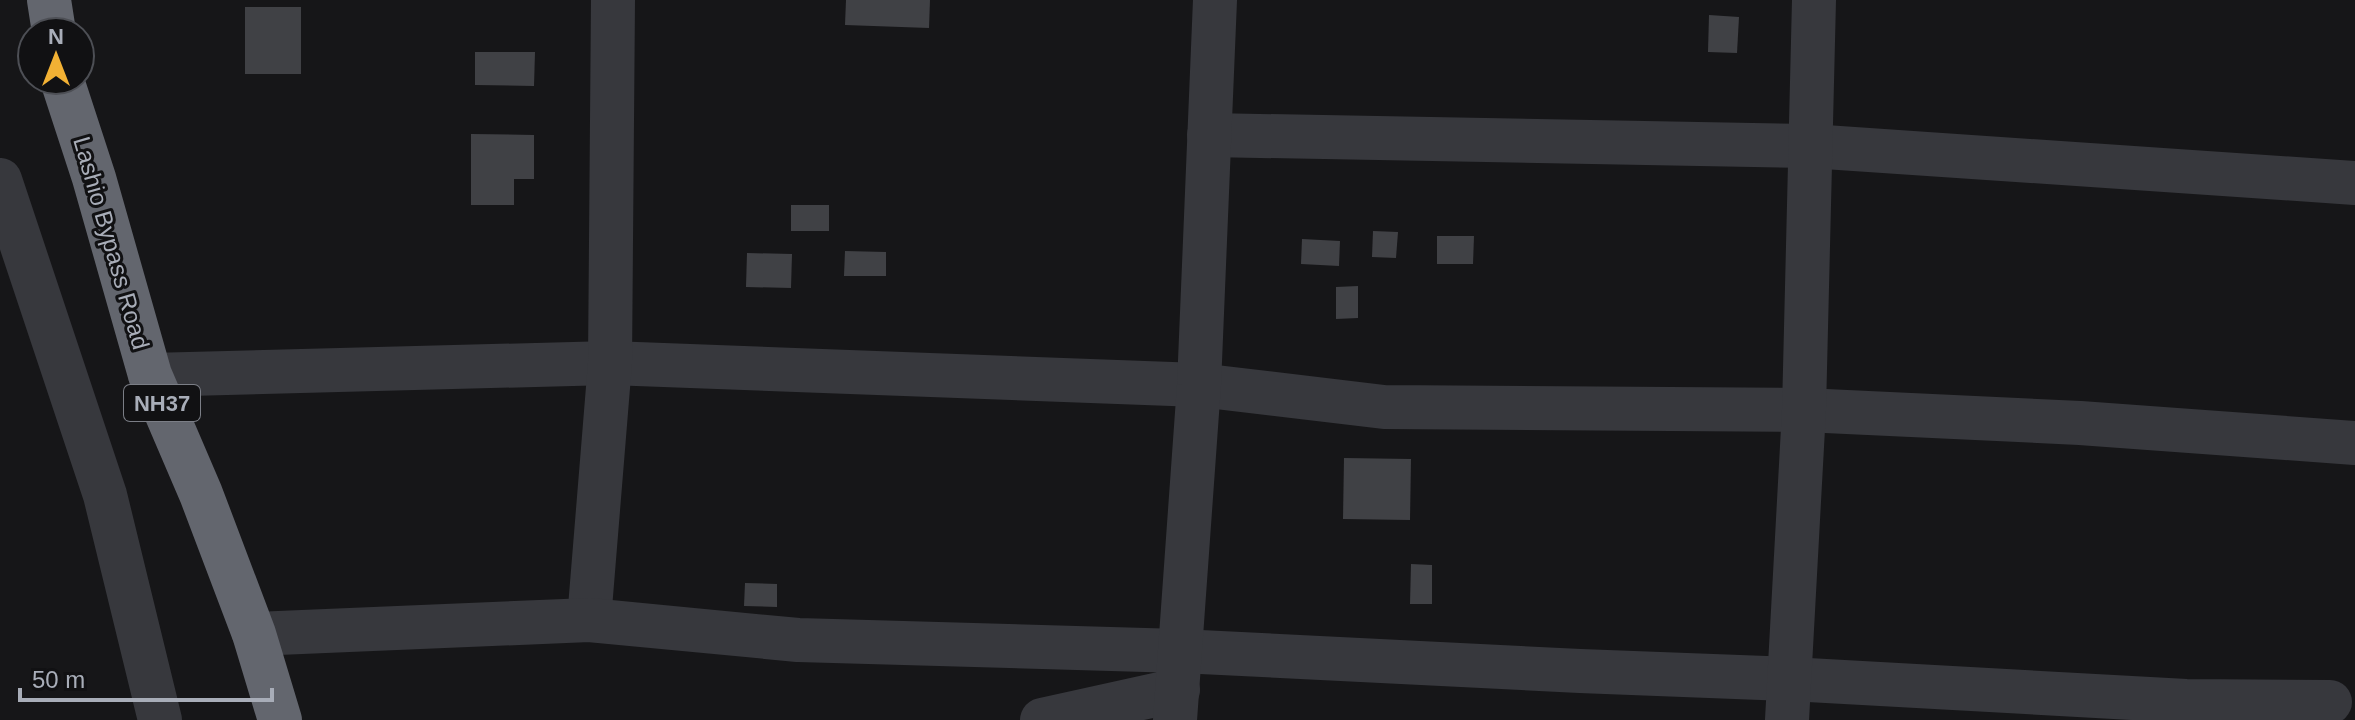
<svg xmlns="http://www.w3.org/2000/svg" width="2355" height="720" font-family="Helvetica,sans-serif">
<rect width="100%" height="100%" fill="#161618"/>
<g fill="#404145">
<polygon points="846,0 930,0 929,28 845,25"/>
<rect x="245" y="7" width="56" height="67"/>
<polygon points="1709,15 1739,17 1737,53 1708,52"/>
<polygon points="475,52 535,52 534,86 475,85"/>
<polygon points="471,134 534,135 534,179 514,179 514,205 471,205"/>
<rect x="791" y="205" width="38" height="26"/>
<polygon points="1373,231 1398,232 1396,258 1372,257"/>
<polygon points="1437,236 1474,236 1473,264 1437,264"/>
<polygon points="1302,239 1340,241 1339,266 1301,264"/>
<polygon points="845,251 886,252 886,276 844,276"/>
<polygon points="747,253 792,254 791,288 746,287"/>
<polygon points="1358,286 1358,318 1336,319 1336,287"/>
<polygon points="1344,458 1411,459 1410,520 1343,519"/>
<polygon points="1411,564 1432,565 1432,604 1410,604"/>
<polygon points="745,583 777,584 777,607 744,606"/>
</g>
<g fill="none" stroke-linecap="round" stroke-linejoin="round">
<g stroke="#37383d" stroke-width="44">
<polyline points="1209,135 1810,146 2355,183"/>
<polyline points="0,180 105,495 160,720"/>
<polyline points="150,375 610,363 1199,385 1384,407 1804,410 2080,423 2355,443"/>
<polyline points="589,620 610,363 613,0"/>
<polyline points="254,634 589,620 798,640 1180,651 1580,671 1790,679 2186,701 2330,702"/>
<polyline points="1042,720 1178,690"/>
<polyline points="1175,720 1199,385 1215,0"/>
<polyline points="1787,720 1804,410 1814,0"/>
</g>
<g stroke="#63666e" stroke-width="44">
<polyline points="49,0 54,32"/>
<polyline points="62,80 94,178 150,375 201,494 254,634 280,720"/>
</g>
</g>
<g text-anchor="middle" stroke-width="6" stroke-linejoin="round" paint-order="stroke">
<rect fill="#111113" stroke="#7b7e86" stroke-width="2" x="124" y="385" width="76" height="36" rx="6"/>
<g font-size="22" font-weight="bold" fill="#a8adb8">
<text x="162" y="411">NH37</text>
</g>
<g font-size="24" fill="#a8adb8" stroke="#111113">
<text transform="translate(111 243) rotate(74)" y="8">Lashio Bypass Road</text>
</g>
</g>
<g transform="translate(56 56)"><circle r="38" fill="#111113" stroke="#4d4f55" stroke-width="2"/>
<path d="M0-6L14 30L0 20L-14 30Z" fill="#f2b134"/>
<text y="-12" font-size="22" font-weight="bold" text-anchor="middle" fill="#a8adb8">N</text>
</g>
<path d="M20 688v12h252v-12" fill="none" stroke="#a8adb8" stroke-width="4"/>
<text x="32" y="688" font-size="24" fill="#a8adb8" stroke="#111113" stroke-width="6" paint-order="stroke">50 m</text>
</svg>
